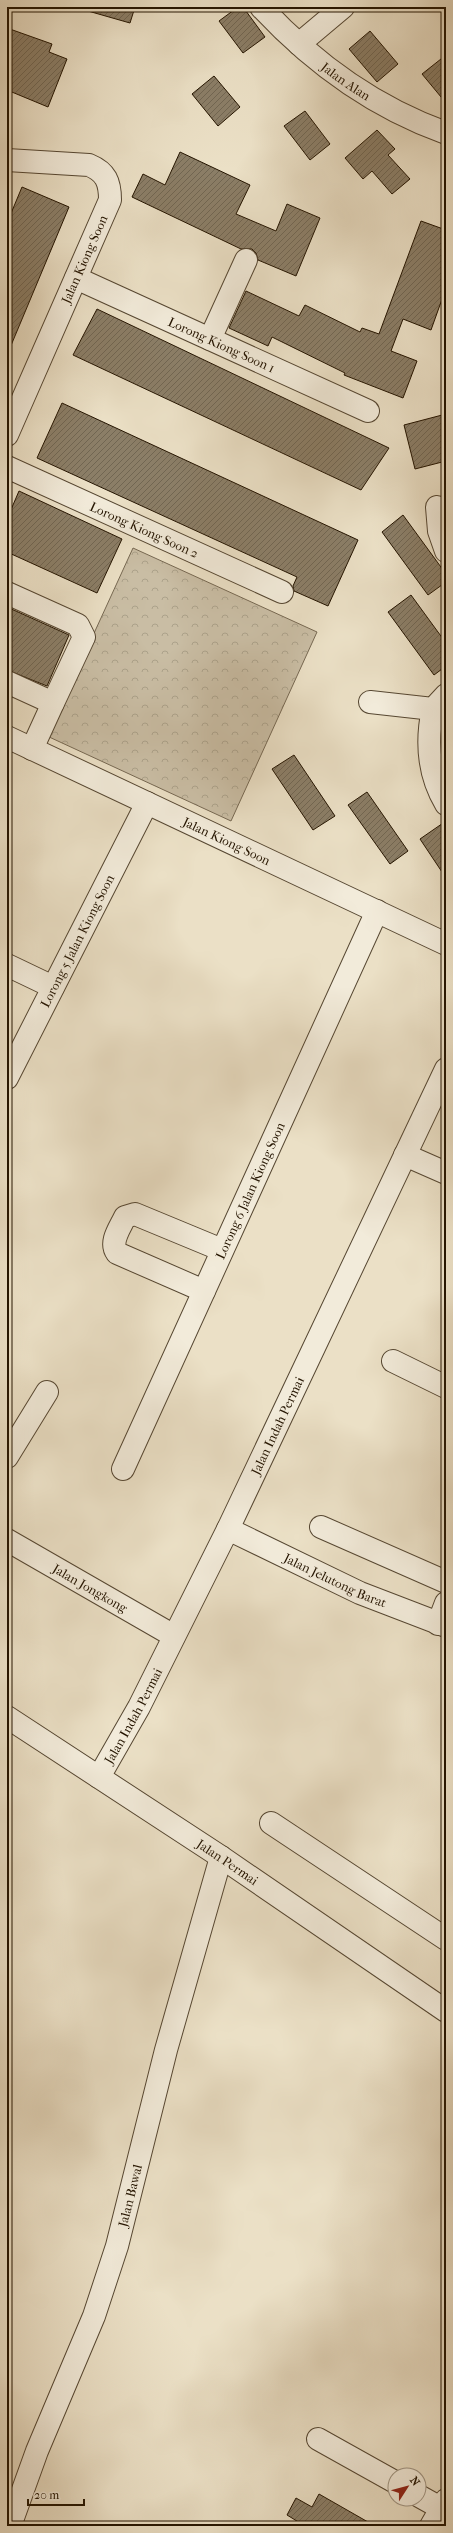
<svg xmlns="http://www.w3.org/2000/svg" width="453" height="2533" font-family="'IM FELL French Canon',serif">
<defs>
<pattern id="forest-crowns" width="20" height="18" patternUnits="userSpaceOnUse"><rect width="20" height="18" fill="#c9bda4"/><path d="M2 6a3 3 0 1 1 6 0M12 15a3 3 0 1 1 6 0" fill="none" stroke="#aca28b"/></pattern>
<pattern id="building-hatch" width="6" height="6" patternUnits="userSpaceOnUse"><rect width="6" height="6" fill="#8b7e67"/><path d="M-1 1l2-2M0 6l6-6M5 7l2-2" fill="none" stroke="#716652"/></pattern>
</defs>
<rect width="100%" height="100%" fill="#ebe0c6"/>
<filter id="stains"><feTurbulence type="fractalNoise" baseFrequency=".005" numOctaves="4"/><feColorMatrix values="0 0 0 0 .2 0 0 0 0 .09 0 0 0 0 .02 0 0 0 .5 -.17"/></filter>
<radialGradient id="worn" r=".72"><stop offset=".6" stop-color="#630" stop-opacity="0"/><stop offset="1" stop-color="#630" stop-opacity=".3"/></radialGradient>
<polygon fill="url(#forest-crowns)" stroke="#766852" points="133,548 317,632 231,821 47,736"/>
<g fill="url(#building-hatch)" stroke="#241400">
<polygon points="89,7 135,7 130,23 88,11"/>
<polygon points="238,7 243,7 265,37 243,53 219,21"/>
<polygon points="7,28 52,44 49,52 67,59 48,107 7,90"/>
<polygon points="370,31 398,64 377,82 349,49"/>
<polygon points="446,55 446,103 422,74"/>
<polygon points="214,76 240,107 218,126 192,94"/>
<polygon points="305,111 330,144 310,160 284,126"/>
<polygon points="377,130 395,149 388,155 410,179 392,194 372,171 363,179 345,158"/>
<polygon points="180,152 250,185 236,214 276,231 287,204 320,218 296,276 258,260 256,253 252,249 241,249 132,197 143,174 165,185"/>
<polygon points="22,187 69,207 7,355 7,223"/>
<polygon points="421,221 446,230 446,288 431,330 403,319 391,351 417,361 403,398 344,375 345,373 272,337 268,346 229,328 246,291 299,316 305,305 360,332 362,328 379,334"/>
<polygon points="97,309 389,448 361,490 73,355"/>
<polygon points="62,403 358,540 328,606 294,591 293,586 297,577 37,458"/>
<polygon points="446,414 446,461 415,469 404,425"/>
<polygon points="19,491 122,539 97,593 7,552 7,519"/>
<polygon points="403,515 446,574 446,582 428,595 382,532"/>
<polygon points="411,595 446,643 446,666 434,675 388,612"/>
<polygon points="7,607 69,635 47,686 7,670"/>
<polygon points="294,755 335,816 313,830 272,769"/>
<polygon points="367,792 408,851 390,864 348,805"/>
<polygon points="446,821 446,878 420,839"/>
<polygon points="319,2494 375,2526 305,2526 287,2515 296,2498 312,2507"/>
</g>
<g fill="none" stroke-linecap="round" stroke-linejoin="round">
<defs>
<g id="minor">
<path id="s1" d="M261,7c53,57 112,100 185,126"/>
<polyline points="299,44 343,7"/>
<path d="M7,160l82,5c17,7 21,17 21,35l-103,235"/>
<path id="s2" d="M76,278l292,133"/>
<polyline points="210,339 246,260"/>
<path id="s3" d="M7,467l275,125"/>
<polyline points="437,507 439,531 446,551"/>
<polyline points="7,593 78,625 84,637 53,703 7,682"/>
<polyline points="370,702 433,709 446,695"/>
<path d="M433,709c-7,33 -5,65 13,95"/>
<path id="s4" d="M7,737l439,207"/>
<polyline points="32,749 53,703"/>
<polyline points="7,965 53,987"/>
<path id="s5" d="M7,1078l140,-275"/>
<polyline points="405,1155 446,1173"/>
<path d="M204,1291l-87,-38c-8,-11 3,-25 8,-36l10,-3 87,36"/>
<polyline points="393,1361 446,1387"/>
<polyline points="7,1457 47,1392"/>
<path id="s6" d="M123,1469l254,-558"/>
<polyline points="321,1527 446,1582"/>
<path id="s7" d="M228,1529l132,64 86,33"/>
<path id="s8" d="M7,1540l167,96"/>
<polyline points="438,1624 446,1603"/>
<path id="s9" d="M7,1717l214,140 225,154"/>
<path id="s10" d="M99,1777l40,-70 89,-178 218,-460"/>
<polyline points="271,1823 446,1939"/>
<polyline points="318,2439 395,2482"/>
<polyline points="419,2496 446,2511"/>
<path id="s11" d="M10,2526l27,-75 57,-135 23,-70 49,-196 55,-193"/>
<polyline points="431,2526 446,2500"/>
</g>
</defs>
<use href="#minor" stroke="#564732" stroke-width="24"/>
<use href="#minor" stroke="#f2ebda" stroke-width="22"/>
</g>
<g text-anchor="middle" stroke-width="3.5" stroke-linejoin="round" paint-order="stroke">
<g font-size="13" fill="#241400" stroke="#f2ebda">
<text dy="5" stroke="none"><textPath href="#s1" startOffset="113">Jalan Alan</textPath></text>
<text transform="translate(84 259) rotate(-66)" y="5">Jalan Kiong Soon</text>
<text dy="5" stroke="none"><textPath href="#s2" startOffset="160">Lorong Kiong Soon 1</textPath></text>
<text dy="5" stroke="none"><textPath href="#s3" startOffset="151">Lorong Kiong Soon 2</textPath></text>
<text dy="5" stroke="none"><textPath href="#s4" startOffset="243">Jalan Kiong Soon</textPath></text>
<text dy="5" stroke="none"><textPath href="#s5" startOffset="154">Lorong 5 Jalan Kiong Soon</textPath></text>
<text dy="5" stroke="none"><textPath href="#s6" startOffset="306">Lorong 6 Jalan Kiong Soon</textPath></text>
<text dy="5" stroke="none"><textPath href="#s10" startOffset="394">Jalan Indah Permai</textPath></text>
<text dy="5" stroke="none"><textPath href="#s7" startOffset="119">Jalan Jelutong Barat</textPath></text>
<text dy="5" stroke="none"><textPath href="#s8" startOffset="96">Jalan Jongkong</textPath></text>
<text dy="5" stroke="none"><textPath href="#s10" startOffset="70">Jalan Indah Permai</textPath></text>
<text dy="5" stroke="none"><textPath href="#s9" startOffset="264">Jalan Permai</textPath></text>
<text dy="5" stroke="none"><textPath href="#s11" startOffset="352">Jalan Bawal</textPath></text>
</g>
</g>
<rect width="453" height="2533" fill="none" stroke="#ebe0c6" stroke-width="24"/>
<rect x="8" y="8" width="437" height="2517" fill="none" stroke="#241400" stroke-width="2"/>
<rect x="12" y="12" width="429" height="2509" fill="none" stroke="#241400"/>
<g transform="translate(407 2487) rotate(54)"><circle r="19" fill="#f2ebda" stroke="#a09583"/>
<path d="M0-3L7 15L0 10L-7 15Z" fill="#8f2418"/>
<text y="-6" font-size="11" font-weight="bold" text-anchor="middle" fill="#241400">N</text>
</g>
<path d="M28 2499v6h56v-6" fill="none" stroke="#241400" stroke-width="2"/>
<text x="34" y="2499" font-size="12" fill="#241400" stroke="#f2ebda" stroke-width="3" paint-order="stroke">20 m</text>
<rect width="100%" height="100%" filter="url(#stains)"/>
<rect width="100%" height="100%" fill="url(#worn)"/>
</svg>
